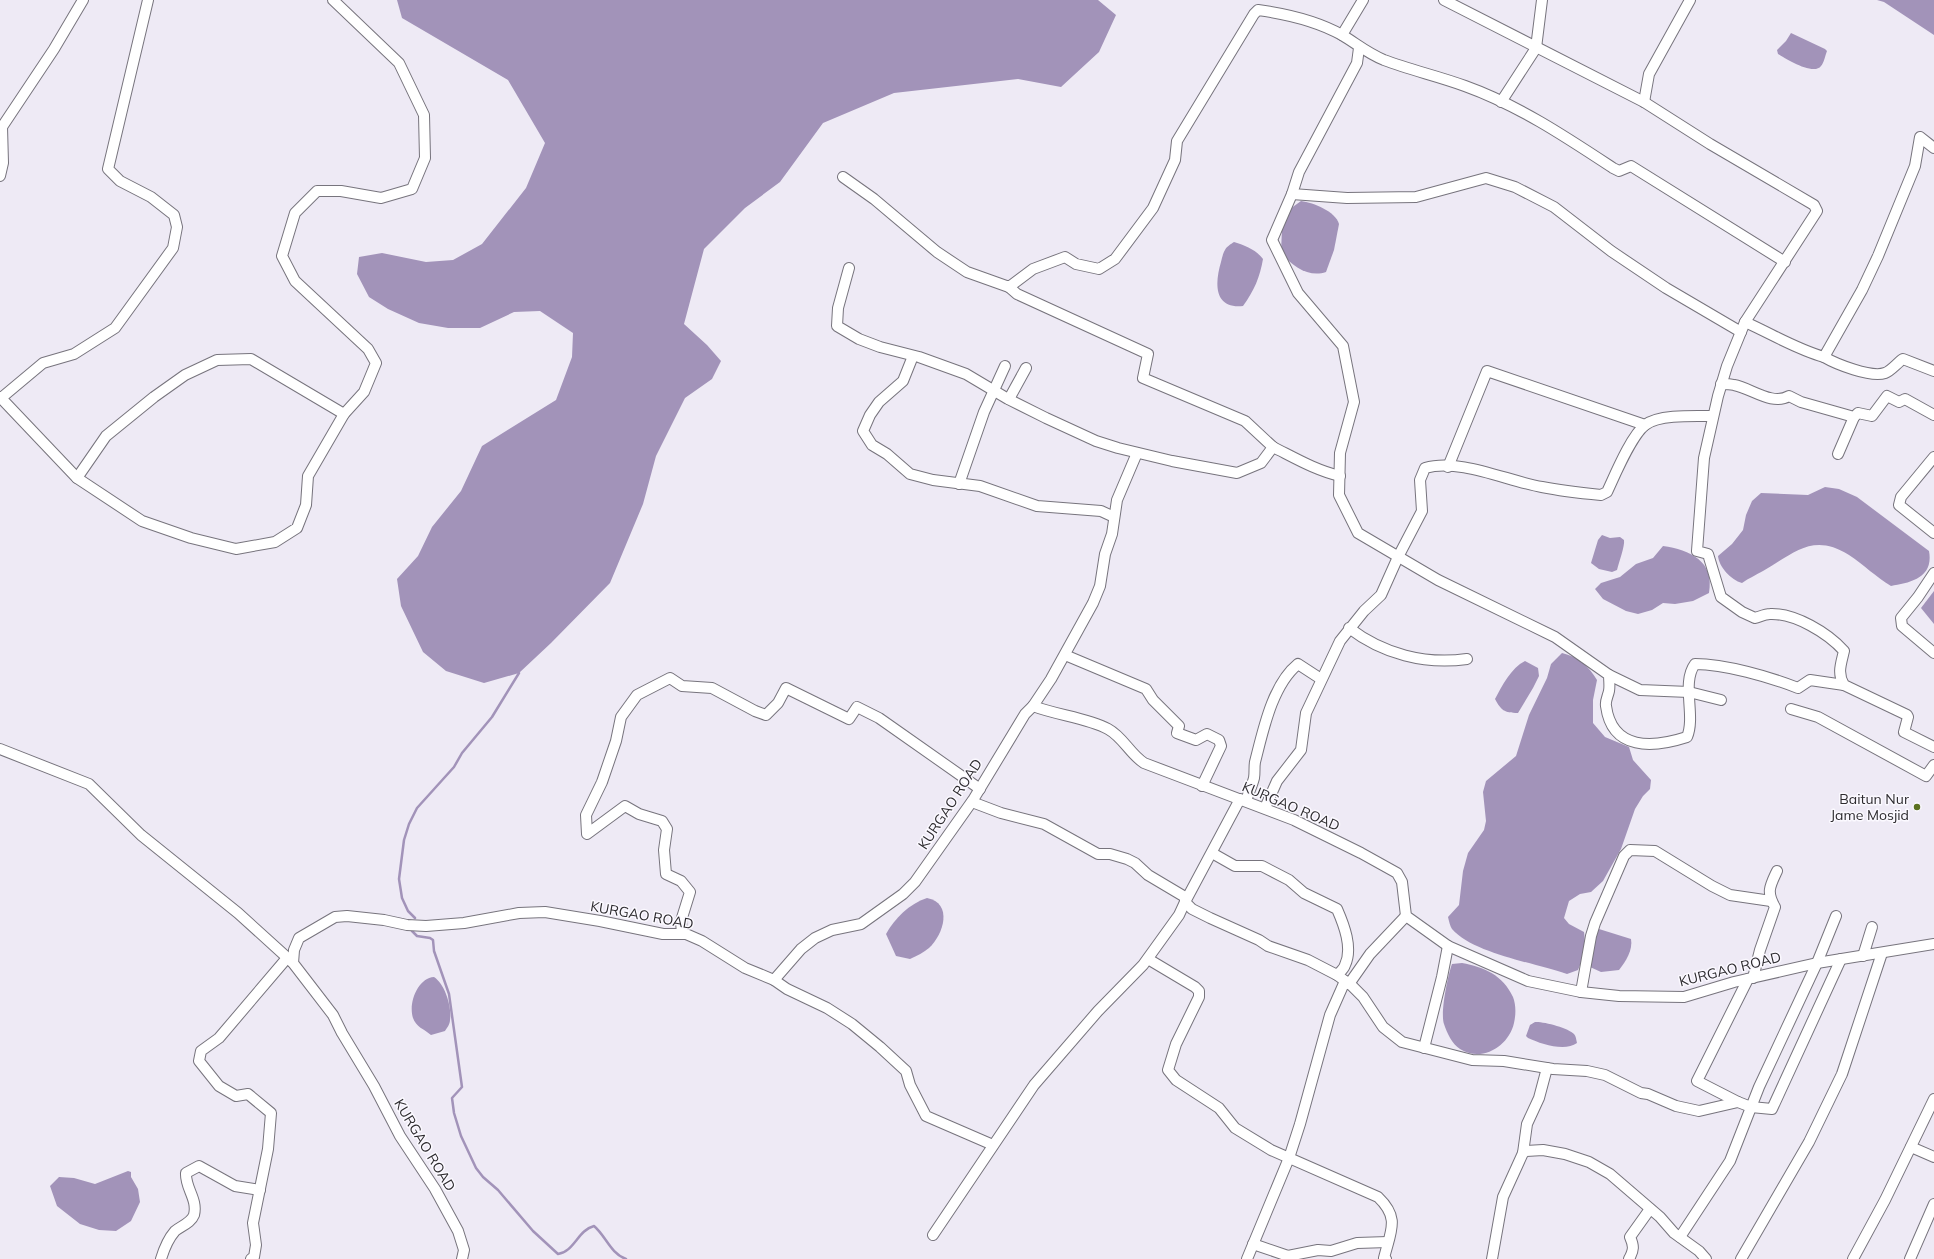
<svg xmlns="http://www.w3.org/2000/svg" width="1934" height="1259" font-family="Mulish,sans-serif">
<rect width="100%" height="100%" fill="#eeeaf5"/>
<g fill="#a293b9">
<polygon points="397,0 1098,0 1116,15 1099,52 1061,87 1018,79 894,93 823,123 780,182 745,208 704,249 684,324 707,345 721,361 712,379 685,398 656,456 643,504 610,583 551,643 519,673 484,683 446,671 423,652 401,606 397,579 418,556 432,527 461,491 482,446 556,400 572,357 573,333 540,311 514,312 480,328 448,328 419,323 388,309 369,297 357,274 359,257 382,253 426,262 453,260 482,244 526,188 545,143 508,80 402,18"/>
<polygon points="1877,0 1934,0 1934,35 1884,2"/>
<path d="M1791,33l34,16 2,2c-2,5 -3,12 -6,15 -7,10 -35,-7 -43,-12l-1,-4 9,-9z"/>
<path d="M1301,201c13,2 34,10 38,23l-5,26 -8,22c-17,6 -35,-6 -45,-20l1,-23 8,-20z"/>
<path d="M1234,242c12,4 21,7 29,17 -3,18 -9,32 -20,47 -30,3 -28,-24 -22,-44 1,-4 2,-9 4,-12 1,-3 6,-6 9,-8z"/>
<path d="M1825,487l14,2 18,8 72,54c5,27 -19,32 -38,35 -15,-9 -27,-21 -42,-31 -36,-23 -55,-2 -86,16 -7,4 -14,7 -21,12 -11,-3 -23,-16 -24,-27l14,-12 11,-14 3,-15 6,-14 9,-8 47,2z"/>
<path d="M1602,535l8,3 10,-1 4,3c1,6 -5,22 -7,30l-5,2 -13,-3 -8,-6 7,-23z"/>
<path d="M1663,546c27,4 52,15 46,47l-16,8 -18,3 -12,-1 -11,7 -14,4 -12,-3 -23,-12 -8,-10 6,-6 19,-6 16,-13 17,-6z"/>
<polygon points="1934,591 1934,624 1921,608"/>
<path d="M1562,653c16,4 26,12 35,27l-4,20v23l12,14 24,10 4,13 18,20 -1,9 -7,7 -8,13 -14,40 -18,32 -12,11 -11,2 -11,7 -5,17 5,6 15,8c2,14 0,25 -6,38l-11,4c-31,-11 -93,-20 -115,-45 -2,-3 -3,-8 -4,-12l11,-12 4,-34 5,-18 16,-23 2,-9 -3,-29 3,-11 30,-25 13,-41 18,-37 4,-14z"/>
<path d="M1525,661l13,7 1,8 -6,12 -15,25c-14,0 -17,-3 -23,-14 7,-13 16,-31 30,-38z"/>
<path d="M927,898c26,5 17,36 2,50 -5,4 -12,8 -19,11l-14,-3 -10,-22c9,-16 23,-30 41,-36z"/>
<path d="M1599,929l32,10c2,11 -5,22 -12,31l-18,2 -11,-5 7,-37z"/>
<path d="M1462,963c22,4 41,12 51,34 3,8 3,17 1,26 -5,23 -32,40 -54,26 -8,-5 -13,-16 -16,-25 -4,-11 4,-49 8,-60z"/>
<path d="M434,977c11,7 18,30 16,43 0,4 -3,8 -5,11l-14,4c-7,-6 -15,-8 -18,-17 -5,-15 5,-40 21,-41z"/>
<path d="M1535,1022c7,-1 34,6 39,12 2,2 2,5 3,9 -12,9 -36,1 -49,-5l-2,-2 4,-11z"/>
<polygon points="128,1171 131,1172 131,1177 138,1189 140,1202 131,1221 116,1231 99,1230 80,1224 57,1206 50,1186 59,1177 74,1178 95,1184"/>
</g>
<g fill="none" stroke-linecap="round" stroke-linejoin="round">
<g stroke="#a293b9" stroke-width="2.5">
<polyline points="415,918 408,911 402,898 399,879 404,840 409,824 417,808 454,767 462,753 492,717 519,673"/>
<path d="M412,931l5,5 13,2 3,2 1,11 15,43 13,93 -10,11 2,15 7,23 15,32 7,9 15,13 35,41 25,23c16,-2 20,-24 36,-28 12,10 16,27 32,33"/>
</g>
<defs>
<g id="minor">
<path d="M1444,0l200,102 66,42 104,61 3,6 -72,111 -18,44 -9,30 -14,62 -7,93 11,3 13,43 21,15 13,6c4,-1 10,-4 15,-4 25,-1 58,19 74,37 -3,13 -7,22 0,34l63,30 1,2 -4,15 30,15"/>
<polyline points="1342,35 1363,0"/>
<path d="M1359,48l-2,15 -58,109 -7,22 -20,46 26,53 45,53 11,56 -14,51 -1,42 19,38 80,47 117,57 54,38c0,5 1,11 0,16 -1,5 -4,10 -3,15 6,45 47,42 81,31 9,-21 -6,-54 8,-73 30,0 75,13 103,24l12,-8 34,5"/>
<polyline points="1501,102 1536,48 1542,0"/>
<polyline points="1644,102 1649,74 1690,0"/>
<polyline points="0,128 2,127 54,49 83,0"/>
<polyline points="0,176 3,163 2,127"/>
<path d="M843,177l31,22 63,53 30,20 42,15 24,-18 32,-12 11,7 23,5 16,-10 38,-51 22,-48 2,-19 77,-127 4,-4c29,4 59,11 84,25 15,9 25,18 42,25 26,10 54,16 81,26 53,19 101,51 148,82l6,3 12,-5 154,96"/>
<polyline points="1292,194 1347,198 1416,197 1486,178 1515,187 1554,207 1611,251 1666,288 1741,332"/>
<path d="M849,268l-11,40 -1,18 22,13 21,8 39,10 47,17 42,25 38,19 50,23 22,7 54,13 65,12 24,-10 12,-16c22,11 42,23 67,29"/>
<polyline points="1009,287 1017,294 1148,354 1143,378 1245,421 1273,447"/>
<path d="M1745,322c27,12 51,27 79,35l38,-67 16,-34 37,-90 5,-29 14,11"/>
<polyline points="913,356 903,381 879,402 870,415 863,431 872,445 887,454 910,474 933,480 980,486 1037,506 1101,511 1114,517"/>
<path d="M1824,357c12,7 47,21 61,16 6,-2 12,-10 18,-14l31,12"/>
<path d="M1721,384c5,0 9,0 13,1 17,3 38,21 55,11l12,6 53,15 4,-4 14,3 15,-20 12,6 6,-3 29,16"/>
<polyline points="0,397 77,478 142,521 191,538 236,549 275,542 297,528 306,505 308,476 344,414 364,392 376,363 368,349 295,281 282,256 295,213 317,191 341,191 381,198 412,189 425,158 424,115 399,63 333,0"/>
<polyline points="0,399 43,363 74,354 115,328 173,248 177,227 174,215 151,197 120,181 108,169 148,0"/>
<polyline points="1009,399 1026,368"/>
<polyline points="1838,454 1854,417"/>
<polyline points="1934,457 1901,497 1899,505 1934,533"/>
<polyline points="1448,467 1487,371 1645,425"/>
<polyline points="77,478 106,436 154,397 185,375 217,360 251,359 344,414"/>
<polyline points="959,484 984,412 1005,366"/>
<polyline points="1934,573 1918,597 1901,618 1902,626 1934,653"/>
<path d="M1349,628c34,26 76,37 118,31"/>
<polyline points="1065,655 1146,689 1153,700 1179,726 1177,733 1196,740 1207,734 1219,740 1221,746 1202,786"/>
<polyline points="1609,675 1640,690 1689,692 1721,700"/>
<path d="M1033,706c23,9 55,12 75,23 15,8 22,25 36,34l150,57 67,33 36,20 5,9 4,34 42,30 80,35 53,11 38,4 65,1 50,-15 83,-19 117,-19"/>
<polyline points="1791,709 1818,717 1926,776 1934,765"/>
<polyline points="0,749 89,784 141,835 238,913 292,962"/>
<polyline points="1240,799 1185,902 1192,909 1210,918 1259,940 1268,946 1308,960 1337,975 1352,986 1363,997 1383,1027 1402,1042 1472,1060 1504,1061 1553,1069 1587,1071 1605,1075 1641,1093 1648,1094 1676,1106 1699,1111 1738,1102 1751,1107 1772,1109 1841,959"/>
<path d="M1246,801c2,-7 6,-15 8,-23 1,-5 0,-11 1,-16 8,-31 17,-77 43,-98l23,15"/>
<path d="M1265,808l12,-27 24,-31 5,-37 34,-72 24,-30 17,-16 17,-38 24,-46 -2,-31 5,-12c35,-10 82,13 117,19 20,4 39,6 59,8l6,-3c8,-17 24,-56 38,-67 14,-11 51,-9 68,-9"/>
<path d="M1212,853l23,13h27l27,14 15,13 33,16c7,16 16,39 8,56 -1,4 -5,7 -8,10"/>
<polyline points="682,934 681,921 690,892 681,881 666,874 664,850 667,829 662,821 639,814 625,806 587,834 586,815 602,782 616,741 621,717 637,695 670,678 682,686 712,688 755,711 766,715 778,703 786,688 849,719 857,707 879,718 980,789"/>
<polyline points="1863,956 1872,927"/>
<path d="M1148,959l47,28 4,4v6l-23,47 -8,26 8,10 43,28 16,20 36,22 107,47c22,21 13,33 6,61l2,1"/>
<path d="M1753,978l7,-28 15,-43c-9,-15 -5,-21 2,-36"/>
<polyline points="774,980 787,989 827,1008 852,1024 880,1047 906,1071 910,1085 926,1116 993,1145"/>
<polyline points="1349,984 1370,954 1406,916"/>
<polyline points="1581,992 1591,936 1595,923 1624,856 1630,850 1655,851 1712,886 1730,895 1771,901"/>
<polyline points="1424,1048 1442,977 1448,946"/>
<polyline points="1738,1102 1697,1081 1748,979"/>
<polyline points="1911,1147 1934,1157"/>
<polyline points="1523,1153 1527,1124 1539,1098 1547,1068"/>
<polyline points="933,1235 1034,1085 1098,1011 1143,965 1179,915 1185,902 1185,897 1148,875 1135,863 1127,859 1110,854 1098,854 1044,824 1001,813 972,802"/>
<polyline points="1680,1237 1730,1161 1759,1087 1817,963 1836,916"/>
<polyline points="1253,1244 1288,1256 1318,1250 1331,1251 1357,1243 1388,1242"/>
<path d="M161,1259c3,-10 7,-20 14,-28 6,-5 16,-8 19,-16 4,-16 -9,-27 -8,-42l13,-7 36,20 25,4"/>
<polyline points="251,1259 254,1257 256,1245 253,1223 268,1149 271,1113 248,1094 236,1096 219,1086 199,1061 201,1051 219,1038 287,958"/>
<polyline points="462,1259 464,1250 458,1231 435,1189 400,1136 374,1086 342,1033 333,1015 293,963 294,950 299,938 335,917 347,916 384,920 407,925 426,926 464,923 519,913 545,912 600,921 663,934 686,934 702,941 745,968 774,980 801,949 815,938 832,930 861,924 903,894 915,882 973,800 1025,714 1033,706 1051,679 1093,603 1100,586 1105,554 1112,534 1117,500 1137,453"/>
<polyline points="1247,1259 1289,1158 1300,1124 1330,1015 1345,981"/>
<polyline points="1492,1259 1503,1197 1523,1153 1526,1151 1543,1150 1565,1154 1589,1162 1610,1174 1660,1217 1674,1233 1699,1251 1706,1259"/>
<path d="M1629,1259c5,-9 5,-13 1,-22l20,-28"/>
<polyline points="1741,1259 1809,1142 1842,1074 1882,953"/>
<polyline points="1853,1259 1885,1200 1934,1099"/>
<polyline points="1910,1259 1934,1204"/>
</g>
</defs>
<use href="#minor" stroke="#77747d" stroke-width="12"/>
<use href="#minor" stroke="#fff" stroke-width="10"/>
</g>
<circle fill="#5b7020" stroke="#fbf9ff" stroke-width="1.5" cx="1917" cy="807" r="4"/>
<g text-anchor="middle" stroke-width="3" stroke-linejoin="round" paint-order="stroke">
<g font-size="14" fill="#2c2a2e" stroke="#fbf9ff" text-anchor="end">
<text x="1909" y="804">Baitun Nur<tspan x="1909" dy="16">Jame Mosjid</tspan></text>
</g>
<g font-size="14" fill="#2c2a2e" stroke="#fbf9ff">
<text transform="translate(950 804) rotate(-57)" y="5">KURGAO ROAD</text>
<text transform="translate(1291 806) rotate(23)" y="5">KURGAO ROAD</text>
<text transform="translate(642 915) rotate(10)" y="5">KURGAO ROAD</text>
<text transform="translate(1730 969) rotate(-14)" y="5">KURGAO ROAD</text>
<text transform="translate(425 1145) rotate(59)" y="5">KURGAO ROAD</text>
</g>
</g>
</svg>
